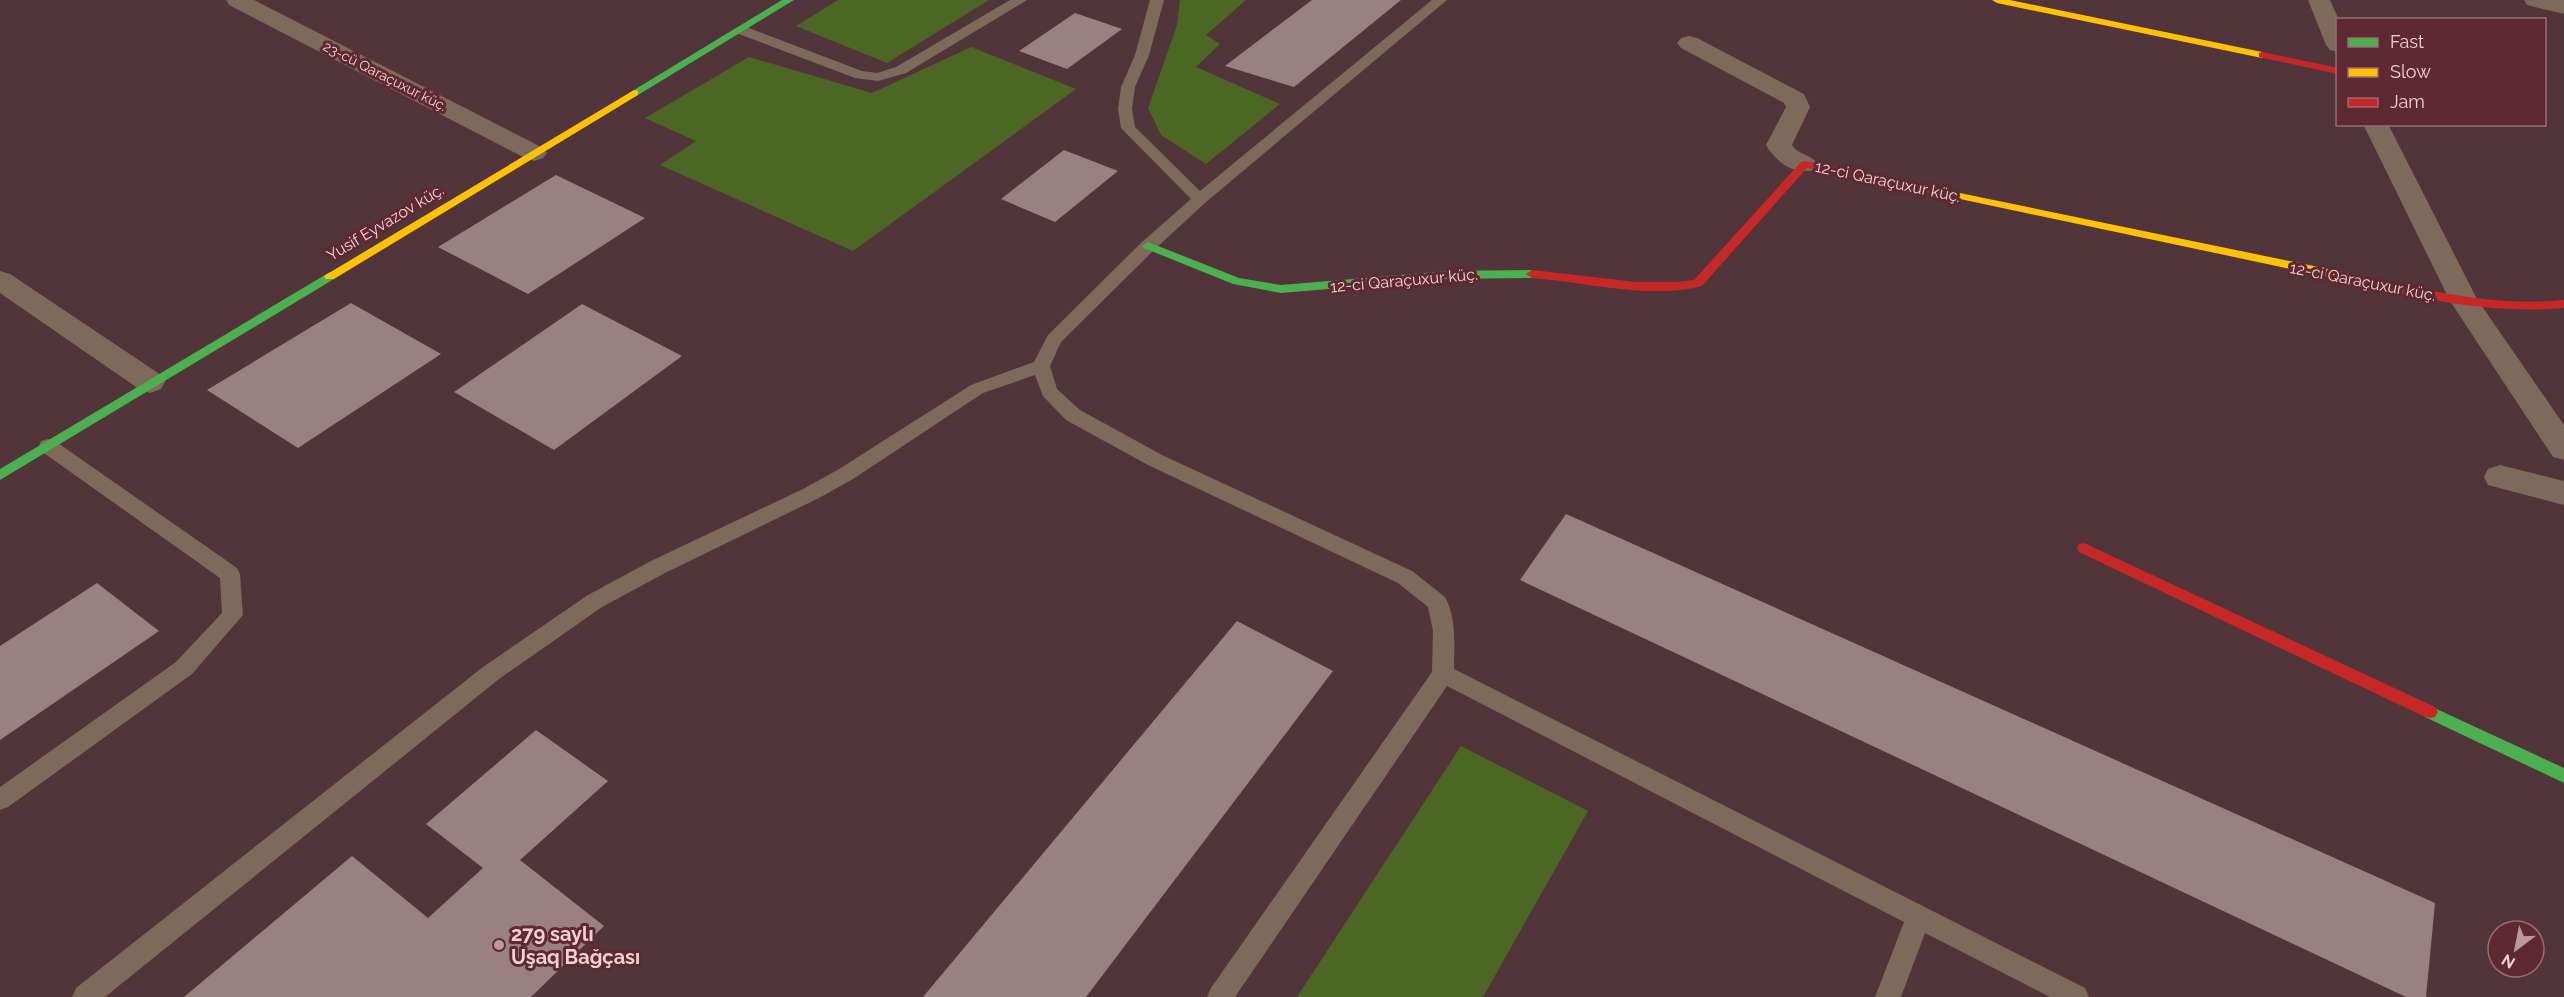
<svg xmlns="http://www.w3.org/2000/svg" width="2564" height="997" font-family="Raleway,sans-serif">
<rect width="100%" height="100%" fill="#52353a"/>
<g fill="#4c6724">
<polygon points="838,0 989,0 887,63 796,26"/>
<polygon points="1180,0 1246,0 1206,35 1220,44 1196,67 1280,104 1206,164 1161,135 1148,108 1177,25"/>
<polygon points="971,47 1076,89 853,251 660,165 696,141 645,118 749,57 872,93"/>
<polygon points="1461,746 1588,811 1483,997 1297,997"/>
</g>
<g fill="#9a8080">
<polygon points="1312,0 1401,0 1294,87 1225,66"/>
<polygon points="1075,13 1122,29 1067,69 1019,51"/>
<polygon points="1064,150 1118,171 1055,222 1001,199"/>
<polygon points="556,175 645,218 528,294 438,247"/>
<polygon points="351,303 441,354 298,448 207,390"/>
<polygon points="582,304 682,356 554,450 454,392"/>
<polygon points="1566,514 2435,903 2426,997 2406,997 1520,580"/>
<polygon points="97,583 159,631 0,740 0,646"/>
<polygon points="1237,621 1333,671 1086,997 923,997"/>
<polygon points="536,730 608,781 520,860 604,926 531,997 184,997 352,856 428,918 483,868 426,824"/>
</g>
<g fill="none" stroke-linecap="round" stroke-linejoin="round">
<g fill="#7e6a5a" fill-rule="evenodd">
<polygon points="1010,0 1027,0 906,73 878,81 855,78 736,33 734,30 741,26 746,27 862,71 877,73 896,67"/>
<path d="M1150,0h14l-15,55 -14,32 -3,22 3,18 65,64 232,-191h15l-241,202 -52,48 -93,92 -11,24 7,23 23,21 82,45 250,116 33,26c12,22 9,48 9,72l631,319 4,9h-39l-125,-64 -24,64h-26l29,-75 -457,-236 -212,311h-28l4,-9 221,-316 1,-41 -5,-24 -30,-24 -250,-118 -82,-45 -23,-24 -8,-21 -52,18 -130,86 -34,19 -154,75 -63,34 -103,72 -394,318h-33l4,-9 407,-321 105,-72 63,-34 154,-73 34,-19 132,-84 63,-23 14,-27 94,-93 49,-43 -70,-71 -3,-19 3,-22 14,-32z"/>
<polygon points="48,439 55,441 237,568 240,574 243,615 192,674 8,807 0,810 0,787 176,662 222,613 220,578 41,451 39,446 41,441"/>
</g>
<g fill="#7e6a5a" fill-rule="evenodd">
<polygon points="226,0 254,0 543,148 547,153 543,158 534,161 525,158 229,5"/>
<polygon points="2308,0 2330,0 2339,20 2338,52 2330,50 2326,45"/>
<polygon points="2524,0 2564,0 2564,14 2527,5"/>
<path d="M1689,36l8,2 107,56 6,13 -18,38c6,10 19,9 26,19l-4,6c-21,5 -38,-8 -48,-25l20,-38 -2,-4 -103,-55 -4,-5 4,-5z"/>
<polygon points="2363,124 2388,124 2477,299 2564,425 2564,460 2553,457 2450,301"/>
<polygon points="0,271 10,274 161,375 165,382 161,389 150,393 139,389 0,293"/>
<polygon points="2500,465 2564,481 2564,505 2488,485 2484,477 2488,469"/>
</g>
<g fill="#4caf50" fill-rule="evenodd">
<polygon points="782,0 794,0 638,95 630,95 629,93"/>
<polygon points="1148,242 1239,278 1281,285 1448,271 1532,270 1538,274 1532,278 1448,279 1281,293 1233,284 1144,248 1142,246"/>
<polygon points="330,272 336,276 334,279 0,480 0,469"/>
<polygon points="2430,706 2564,768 2564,783 2425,717 2422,712 2425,707"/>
</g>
<g fill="#ffc107" fill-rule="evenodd">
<polygon points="1992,0 2010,0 2262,52 2267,55 2262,58 1997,3"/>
<polygon points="634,90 638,91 638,95 334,279 326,279 324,276"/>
<polygon points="1950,191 2357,275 2363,279 2357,283 1946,196 1945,194"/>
</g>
<g fill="#c62828" fill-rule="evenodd">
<polygon points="2262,52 2338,68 2338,74 2259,57 2259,53"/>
<path d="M1805,161l145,30 5,3 -5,3 -143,-29 -105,118c-55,14 -114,-4 -170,-8l-6,-4 6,-4 104,12h41l17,-2 107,-118z"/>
<path d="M2357,275c69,15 136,32 207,25v8c-71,6 -142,-8 -211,-26l-2,-3 2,-3z"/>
<polygon points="2084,543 2435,707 2438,712 2435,717 2430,718 2425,717 2079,552 2077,548 2079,544"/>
</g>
</g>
<circle fill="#bb9a9e" stroke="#5e2932" stroke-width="2" cx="499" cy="945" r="6"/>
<g text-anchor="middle" stroke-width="6" stroke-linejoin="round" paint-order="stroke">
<g font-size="14" fill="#f3d1d4" stroke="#5e2932">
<text transform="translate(385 76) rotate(27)" y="5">23-cü Qaraçuxur küç.</text>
</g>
<g font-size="16" fill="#f3d1d4" stroke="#5e2932">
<text transform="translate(1888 181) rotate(12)" y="6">12-ci Qaraçuxur küç.</text>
<text transform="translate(385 222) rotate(-31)" y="6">Yusif Eyvazov küç.</text>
<text transform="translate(1404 280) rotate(-5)" y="6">12-ci Qaraçuxur küç.</text>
<text transform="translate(2363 281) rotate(11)" y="6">12-ci Qaraçuxur küç.</text>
</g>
<g font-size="20" font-weight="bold" fill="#f3d1d4" stroke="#5e2932" text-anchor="start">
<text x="511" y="941">279 saylı<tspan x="511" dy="23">Uşaq Bağçası</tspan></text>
</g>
</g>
<rect x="2336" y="18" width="210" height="108" fill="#5e2932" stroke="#9a6c73" stroke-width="1.5"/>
<rect x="2348" y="38" width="30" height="9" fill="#4caf50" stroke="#9a6c73" stroke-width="1.5"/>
<text x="2390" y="48" font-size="18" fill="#f3d1d4">Fast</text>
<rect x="2348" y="68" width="30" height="9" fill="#ffc107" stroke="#9a6c73" stroke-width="1.5"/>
<text x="2390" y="78" font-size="18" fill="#f3d1d4">Slow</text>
<rect x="2348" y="98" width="30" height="9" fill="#c62828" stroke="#9a6c73" stroke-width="1.5"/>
<text x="2390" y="108" font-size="18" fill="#f3d1d4">Jam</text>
<g transform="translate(2516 949) rotate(212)"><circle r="28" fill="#5e2932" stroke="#9a6c73" stroke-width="1.5"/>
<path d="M0-4.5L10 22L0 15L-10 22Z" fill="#bb9a9e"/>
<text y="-9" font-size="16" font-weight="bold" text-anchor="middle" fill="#f3d1d4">N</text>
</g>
</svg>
